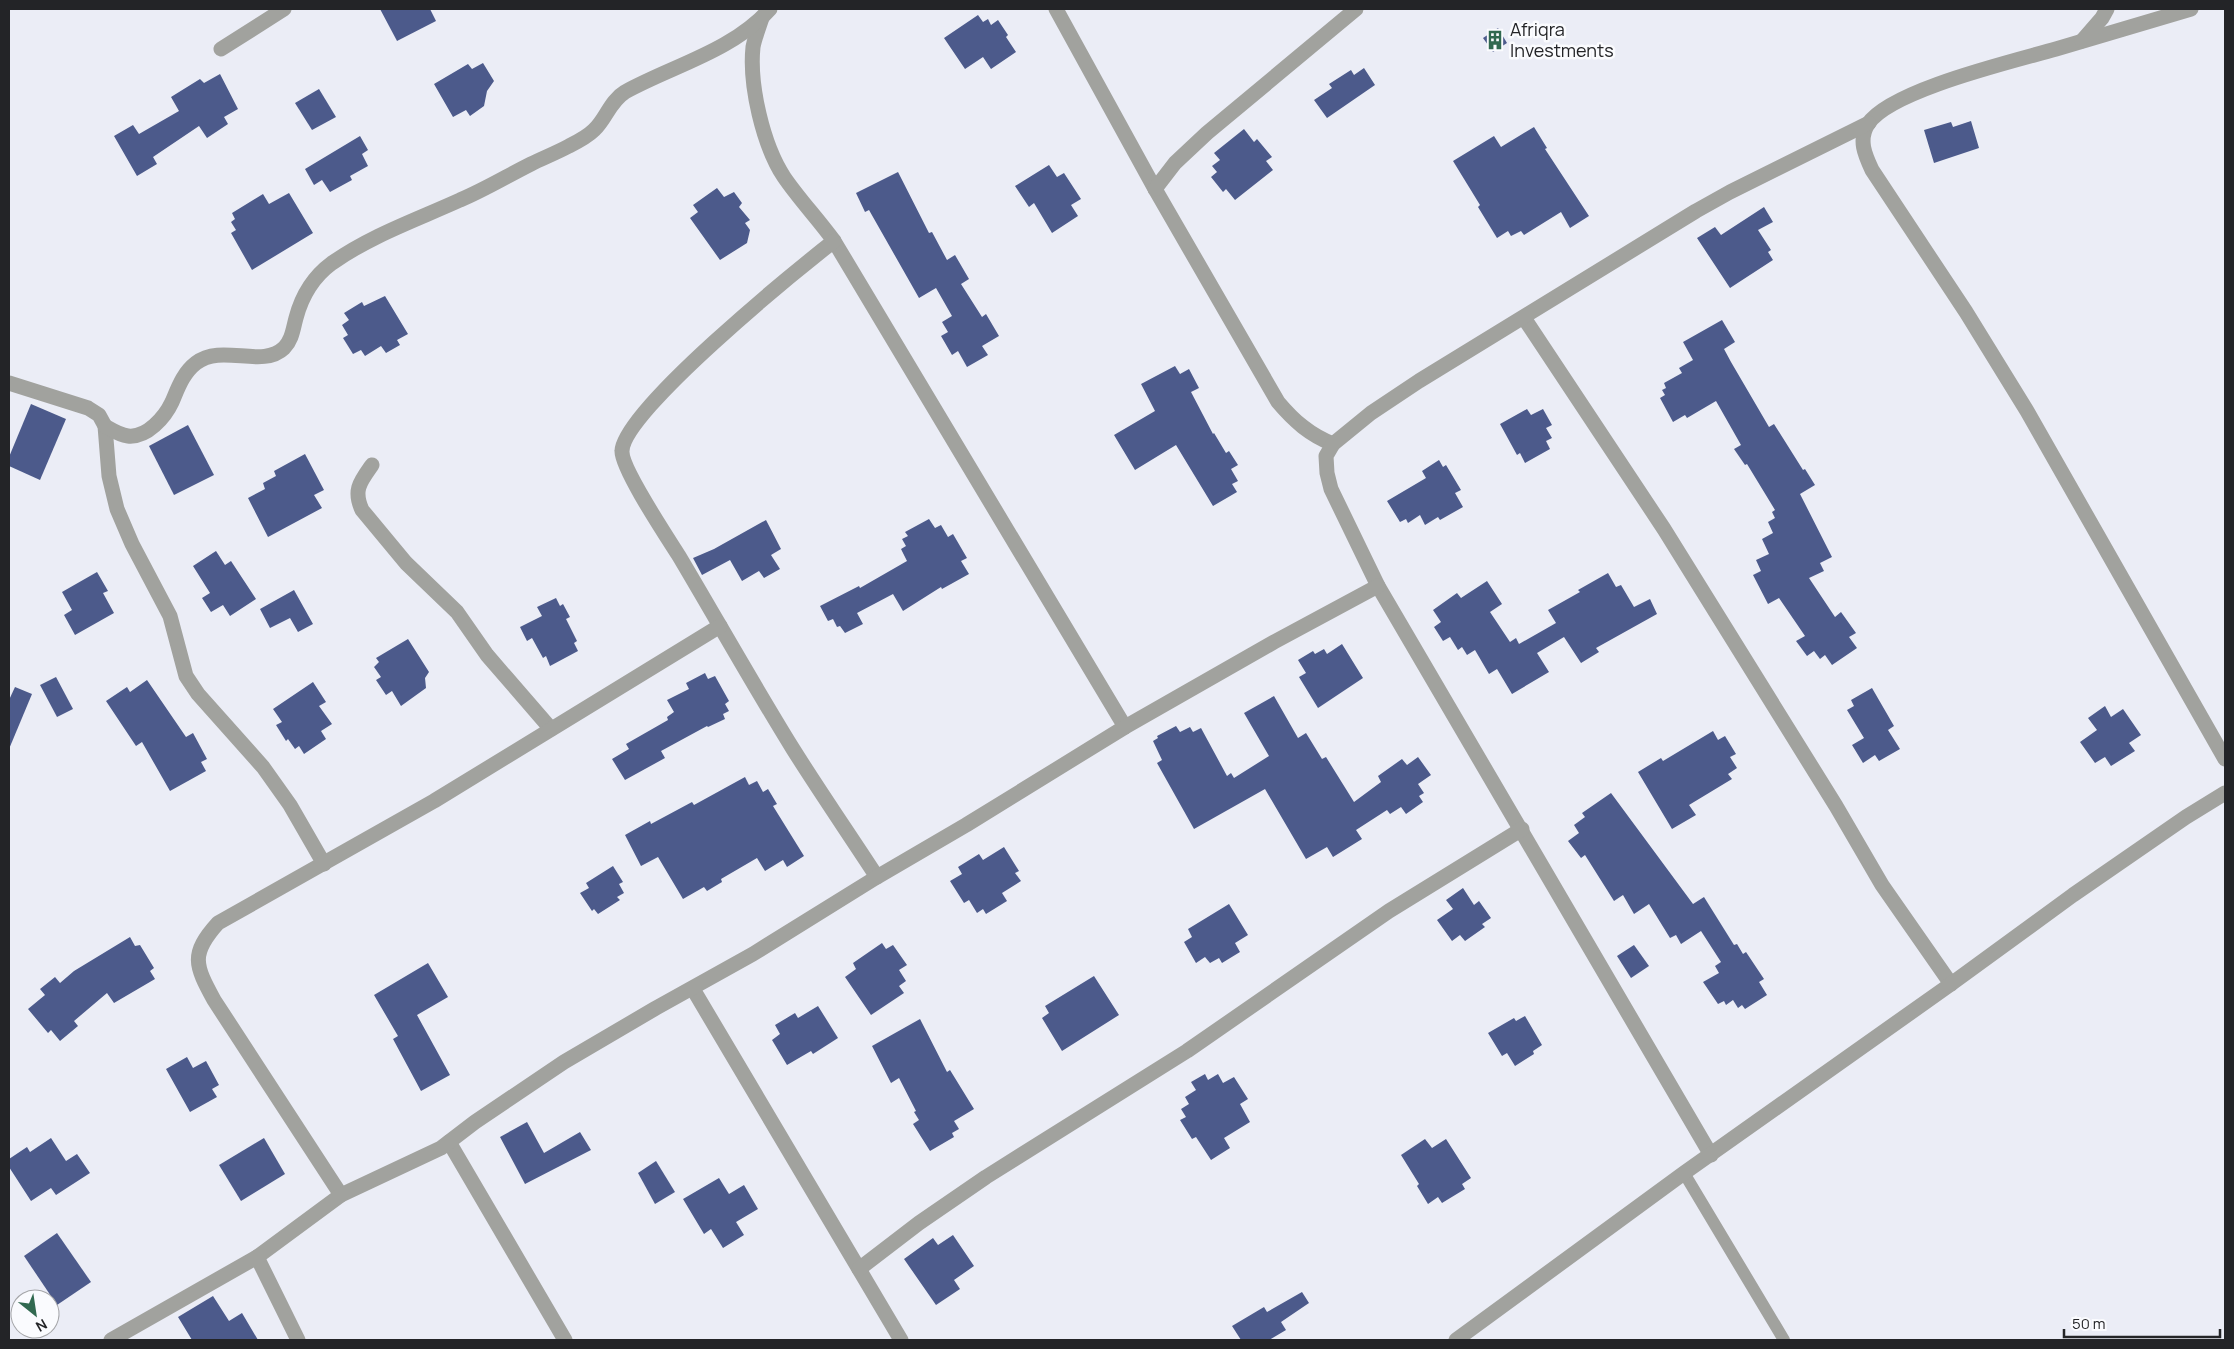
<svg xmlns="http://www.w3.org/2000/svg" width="2234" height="1349" font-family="Manrope,sans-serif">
<rect width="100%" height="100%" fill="#ebedf6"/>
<g fill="#4c5a8b">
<polygon points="380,9 430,9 436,21 397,41"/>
<polygon points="978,15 983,22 988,19 991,25 998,20 1008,35 1006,37 1016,52 991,69 983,57 965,69 944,38"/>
<polygon points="1498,28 1507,43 1493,52 1483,38"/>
<polygon points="483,63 494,81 487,91 484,106 470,116 466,110 453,117 434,84 468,64 472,69"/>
<polygon points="1364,68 1375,85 1327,118 1314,100 1332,88 1329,84 1351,70 1354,75"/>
<polygon points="220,74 238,109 224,117 228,124 207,138 199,126 153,157 157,164 137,176 114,136 133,125 139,134 179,111 171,97 200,79 204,83"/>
<polygon points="319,89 336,117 312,130 295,103"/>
<polygon points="1971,121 1979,148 1934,163 1924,130 1951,122 1953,127"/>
<polygon points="1534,127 1547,148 1545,149 1589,216 1570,228 1561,212 1524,235 1521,231 1511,236 1508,231 1497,238 1478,207 1480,205 1453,161 1494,136 1501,147"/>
<polygon points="1244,129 1254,142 1257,139 1272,157 1266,161 1273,170 1235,200 1226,189 1223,192 1211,177 1217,172 1212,166 1220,160 1214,153"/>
<polygon points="360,136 368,150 362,154 368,166 350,176 352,180 330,192 322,180 314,185 305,169"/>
<polygon points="1049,165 1057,177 1064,173 1081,199 1071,205 1078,216 1052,233 1034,203 1029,207 1015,186"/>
<polygon points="898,172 929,233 932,232 947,260 955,255 969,279 961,284 982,317 986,314 999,336 982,346 988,355 967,367 958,351 952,355 941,336 948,332 942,322 952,316 936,288 919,298 869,210 865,212 856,193"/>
<polygon points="717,188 724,197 734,192 742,203 739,207 750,220 745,223 750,230 747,243 720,260 690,218 698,212 693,205"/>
<polygon points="289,193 313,233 252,270 231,233 236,230 231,222 235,219 232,213 263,194 269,204"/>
<polygon points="1764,207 1773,222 1758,230 1771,250 1768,252 1773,260 1730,288 1697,238 1715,227 1721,235"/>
<polygon points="385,296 408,334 397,340 400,345 386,353 381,346 365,356 361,350 353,354 343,338 348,335 342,325 349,320 344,313 362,302 364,306"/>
<polygon points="1722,320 1735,342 1724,349 1731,362 1769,427 1774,424 1803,470 1805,469 1815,485 1800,494 1832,557 1820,563 1824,571 1809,578 1835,617 1841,612 1856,633 1849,637 1857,648 1832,665 1825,655 1820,659 1814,651 1807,656 1796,641 1805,636 1779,598 1768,604 1753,575 1761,571 1756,560 1769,554 1762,539 1773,533 1768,522 1775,518 1772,512 1775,510 1747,464 1745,465 1734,449 1741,445 1716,401 1687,418 1685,415 1673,422 1660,398 1665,395 1662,390 1666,388 1664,383 1682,373 1679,368 1693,360 1683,342"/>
<polygon points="1175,366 1180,374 1189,369 1199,388 1191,392 1213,434 1214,433 1226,453 1229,451 1238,465 1231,469 1238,481 1232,484 1237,492 1213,506 1176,445 1135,470 1114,435 1155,411 1141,384"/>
<polygon points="31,404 66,419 40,480 9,466 9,457"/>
<polygon points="1527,409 1531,415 1543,409 1552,425 1546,428 1552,438 1546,441 1550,449 1525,463 1520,453 1517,455 1500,424"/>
<polygon points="188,425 214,475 174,495 149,446"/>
<polygon points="305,454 324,490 314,495 322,508 268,537 248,498 265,489 263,483 276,476 274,471"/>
<polygon points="1439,460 1443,467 1446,465 1461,490 1455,493 1463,507 1440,520 1438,517 1425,525 1420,515 1408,523 1406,519 1400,522 1387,501 1426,478 1422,471"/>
<polygon points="929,519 935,528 941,525 948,537 953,534 967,558 961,561 969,574 942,589 941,587 903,611 893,594 857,613 863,624 845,633 840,626 837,627 833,619 828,621 820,606 859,586 860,588 907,561 901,549 906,546 902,539 908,536 905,532"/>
<polygon points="766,520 781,549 771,555 780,569 764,578 759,571 742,581 730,560 702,575 693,558 714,549"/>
<polygon points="216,551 225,565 231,561 256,599 230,616 223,605 211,612 202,598 210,593 193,566"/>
<polygon points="97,572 108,591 103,593 114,613 75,635 64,615 72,610 62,592"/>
<polygon points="1608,573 1616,587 1621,585 1634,607 1650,599 1657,614 1596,648 1599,652 1581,663 1564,637 1537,653 1549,672 1512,694 1497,669 1489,674 1475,650 1467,655 1462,647 1458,650 1450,637 1443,641 1434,627 1441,622 1433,610 1457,593 1461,598 1487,581 1502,604 1490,612 1510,642 1516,638 1519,644 1556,623 1548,610 1580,592 1578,590"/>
<polygon points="294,590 313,624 298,632 290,618 270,628 260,609"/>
<polygon points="556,598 560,606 563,604 570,617 566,619 577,641 574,643 578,651 550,666 546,656 543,658 532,638 527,641 520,627 542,616 537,607"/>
<polygon points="408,639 429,672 425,678 426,688 401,706 392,691 386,695 376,680 381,677 374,667 379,662 376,658"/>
<polygon points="1342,644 1363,678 1318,708 1299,677 1306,673 1298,660 1313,651 1315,654 1324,649 1327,654"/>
<polygon points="705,673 708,679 715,676 729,701 725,704 729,711 723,714 725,719 708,727 707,726 661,751 665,758 625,780 612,759 629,749 626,744 668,720 667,717 674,712 667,700 689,689 686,683"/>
<polygon points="56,677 73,709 57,717 40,685"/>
<polygon points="147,680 186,737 193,733 207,759 201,762 206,771 170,791 142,742 136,746 106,701 127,687 130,692"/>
<polygon points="313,682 326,702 319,706 332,724 321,731 326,739 304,754 299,746 295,749 288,739 286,741 276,725 282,722 273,709"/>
<polygon points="15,687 32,694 9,749 9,700"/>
<polygon points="1872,688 1894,726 1888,730 1900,749 1879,761 1875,755 1863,763 1852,745 1864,738 1847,710 1854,706 1851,700"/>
<polygon points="1274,696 1298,738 1306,733 1322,759 1326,757 1354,802 1381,782 1378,776 1402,759 1407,765 1418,757 1431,775 1418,784 1424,793 1419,796 1423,802 1406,814 1401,807 1390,814 1387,810 1356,830 1362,839 1333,857 1327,847 1306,859 1265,789 1194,829 1157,763 1162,760 1153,741 1158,738 1157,736 1176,726 1180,732 1190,727 1193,732 1201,728 1227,776 1231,773 1234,778 1269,756 1244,713"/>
<polygon points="2105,706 2111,717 2123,709 2141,735 2129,743 2135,751 2111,766 2105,757 2095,763 2080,742 2097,730 2088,718"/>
<polygon points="1713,731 1718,740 1725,736 1736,754 1730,757 1737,768 1728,774 1732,779 1689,805 1696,815 1672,829 1638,772 1661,758 1663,761"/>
<polygon points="745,777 749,785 757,781 763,792 768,789 777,804 773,806 804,856 787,867 783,860 765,871 757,858 721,879 722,882 707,891 704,887 683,899 658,857 641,866 625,835 650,821 651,824 692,802 694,805"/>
<polygon points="1611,793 1693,904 1704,897 1734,945 1737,944 1743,954 1746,952 1764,979 1759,982 1767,995 1745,1009 1742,1005 1738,1008 1733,1000 1726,1005 1724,1001 1718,1004 1703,982 1719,973 1715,966 1721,962 1701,931 1681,944 1676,935 1670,938 1649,904 1634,914 1623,895 1614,901 1585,855 1581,858 1568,841 1579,833 1574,825 1585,817 1582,813"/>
<polygon points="1004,847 1019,871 1015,873 1021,881 1002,893 1007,901 986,914 983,909 977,913 969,900 964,903 950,881 962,874 958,867 979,854 983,860"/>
<polygon points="613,866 623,882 619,884 624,893 617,897 620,900 598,914 594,909 592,911 580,893 589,888 586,883"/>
<polygon points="1463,888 1474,905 1479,901 1491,918 1482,924 1485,927 1465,941 1460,935 1452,941 1437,920 1453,909 1446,900"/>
<polygon points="1229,904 1248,935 1235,943 1240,952 1222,963 1219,958 1210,963 1205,957 1196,963 1184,942 1192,937 1188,929"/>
<polygon points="130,937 135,946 140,945 154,968 150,971 155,979 114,1003 107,993 74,1021 78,1026 60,1041 51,1030 48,1033 28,1009 45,995 40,989 55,977 60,983 74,971"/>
<polygon points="882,943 886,949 893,945 907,965 899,970 906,981 899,986 904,993 871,1015 845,977 856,969 853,963"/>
<polygon points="1634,945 1649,966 1631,978 1617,956"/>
<polygon points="428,963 448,997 417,1015 450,1075 421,1091 393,1039 398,1036 374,995"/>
<polygon points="1094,976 1119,1015 1062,1051 1042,1018 1049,1013 1045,1006"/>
<polygon points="818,1006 838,1038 813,1054 811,1051 787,1065 772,1040 780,1034 775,1025 795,1013 798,1018"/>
<polygon points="1525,1016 1542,1045 1533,1051 1534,1054 1515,1066 1507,1053 1502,1056 1488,1033 1514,1018 1516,1021"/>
<polygon points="920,1019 947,1072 950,1070 974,1109 954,1121 959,1129 952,1133 954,1137 930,1151 913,1124 919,1120 914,1112 916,1111 899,1078 891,1083 872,1046"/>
<polygon points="187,1057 193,1068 206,1061 219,1085 212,1089 217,1097 190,1112 166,1069"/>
<polygon points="1205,1074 1208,1080 1218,1074 1223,1083 1234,1077 1248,1099 1240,1104 1250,1122 1224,1138 1230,1148 1211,1160 1196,1137 1192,1139 1180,1120 1186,1117 1181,1109 1189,1104 1185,1097 1196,1090 1191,1082"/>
<polygon points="527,1122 544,1153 580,1132 591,1150 525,1184 500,1137"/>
<polygon points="51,1138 66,1161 77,1154 90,1173 56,1195 51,1188 31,1201 9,1167 9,1159 27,1147 30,1152"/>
<polygon points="264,1138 285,1174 241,1201 219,1165"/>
<polygon points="1425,1139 1432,1148 1446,1139 1471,1178 1462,1184 1465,1189 1442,1203 1438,1197 1428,1204 1417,1186 1419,1184 1401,1155"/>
<polygon points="656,1161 675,1192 655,1204 638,1173"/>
<polygon points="719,1178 729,1194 744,1185 758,1209 736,1222 744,1235 723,1248 711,1229 704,1234 683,1199"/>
<polygon points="57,1233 91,1282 57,1305 24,1256"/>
<polygon points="953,1235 974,1266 954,1280 960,1289 936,1305 904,1259 933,1238 938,1245"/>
<polygon points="1302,1292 1309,1303 1281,1322 1286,1330 1269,1340 1241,1340 1232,1326 1264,1307 1267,1312"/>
<polygon points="213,1296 229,1321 242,1313 258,1340 192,1340 178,1317"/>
</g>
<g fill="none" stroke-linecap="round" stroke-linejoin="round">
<polyline stroke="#a1a29e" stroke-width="12" points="1684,1173 1784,1340"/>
<g stroke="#a1a29e" stroke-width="15">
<path d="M1056,9l99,180 123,213c16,19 32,33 55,42"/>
<path d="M2191,9c-45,13 -90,27 -135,40 -41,12 -166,41 -188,75 -10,16 -3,31 4,46l94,142 61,99 198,348"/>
<path d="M762,18c-3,9 -7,19 -9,29 -4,38 10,98 31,130 15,22 34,42 50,64l291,486"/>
<polyline points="2082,41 2102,18 2107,9"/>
<polyline points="221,49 284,9"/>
<polyline points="1155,189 1175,163 1207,133 1356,9"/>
<path d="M834,241c-37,29 -211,170 -212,210 -1,17 45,86 57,105 38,64 75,130 114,193 27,43 56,85 84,128"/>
<polyline points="1524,318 1664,529 1836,806 1882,885 1951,984"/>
<polyline points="9,383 88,408 99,415 105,426 109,476 117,509 132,544 170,616 186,676 198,694 263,767 290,805 324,864"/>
<path d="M105,426c7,4 15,9 23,10 19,2 37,-19 44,-34 6,-14 11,-29 24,-39 26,-20 66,6 88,-15 8,-8 9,-19 12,-30 6,-23 17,-41 36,-55 40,-28 84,-43 128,-63 24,-10 47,-24 71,-36 12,-6 25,-11 38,-18 8,-4 18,-9 25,-16 12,-11 16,-29 31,-38 49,-27 106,-40 145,-83"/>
<path d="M372,465c-12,17 -19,25 -10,45l44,53 51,49 30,43 64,74"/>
<polyline points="693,989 901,1340"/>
<polyline points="449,1142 565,1340"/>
<polyline points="1711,1155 1378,586 1331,489 1327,473 1326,456 1333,444 1371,413 1419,381 1696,211 1730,192 1869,123"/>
<path d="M341,1195l-127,-195c-19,-35 -24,-46 4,-77l216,-122 286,-175"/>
<polyline points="257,1257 298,1340"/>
<polyline points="859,1269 919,1223 986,1177 1187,1051 1389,911 1522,829"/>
<polyline points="111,1340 257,1257 341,1195 441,1148 475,1122 564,1062 656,1008 753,954 877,877 966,825 1125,727 1274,642 1378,586"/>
<polyline points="1456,1340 1684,1173 1951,984 2073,895 2186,817 2225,793"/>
</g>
</g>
<defs>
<symbol id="building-bare" viewBox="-9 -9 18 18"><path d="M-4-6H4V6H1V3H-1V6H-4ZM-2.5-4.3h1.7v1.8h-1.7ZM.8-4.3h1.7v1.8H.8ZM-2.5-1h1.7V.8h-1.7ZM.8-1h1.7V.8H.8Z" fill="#316950" stroke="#fafbfe" stroke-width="2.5" paint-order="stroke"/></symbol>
</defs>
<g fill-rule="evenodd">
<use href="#building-bare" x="1481" y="26" width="28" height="28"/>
</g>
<g text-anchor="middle" stroke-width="5" stroke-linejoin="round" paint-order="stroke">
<g font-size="18" fill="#232427" stroke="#fafbfe" text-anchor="start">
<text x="1510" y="36">Afriqra<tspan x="1510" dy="21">Investments</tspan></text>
</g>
</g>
<rect width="2234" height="1349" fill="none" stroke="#232427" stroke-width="20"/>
<g transform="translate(35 1314) rotate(150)"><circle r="24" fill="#fafbfe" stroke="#a4a5a8"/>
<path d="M0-4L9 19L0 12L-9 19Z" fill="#316950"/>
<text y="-8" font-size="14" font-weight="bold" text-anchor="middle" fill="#232427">N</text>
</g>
<path d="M2064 1329v8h156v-8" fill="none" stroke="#232427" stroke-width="2.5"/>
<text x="2072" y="1329" font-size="15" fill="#232427" stroke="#fafbfe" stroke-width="4" paint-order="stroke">50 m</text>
</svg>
